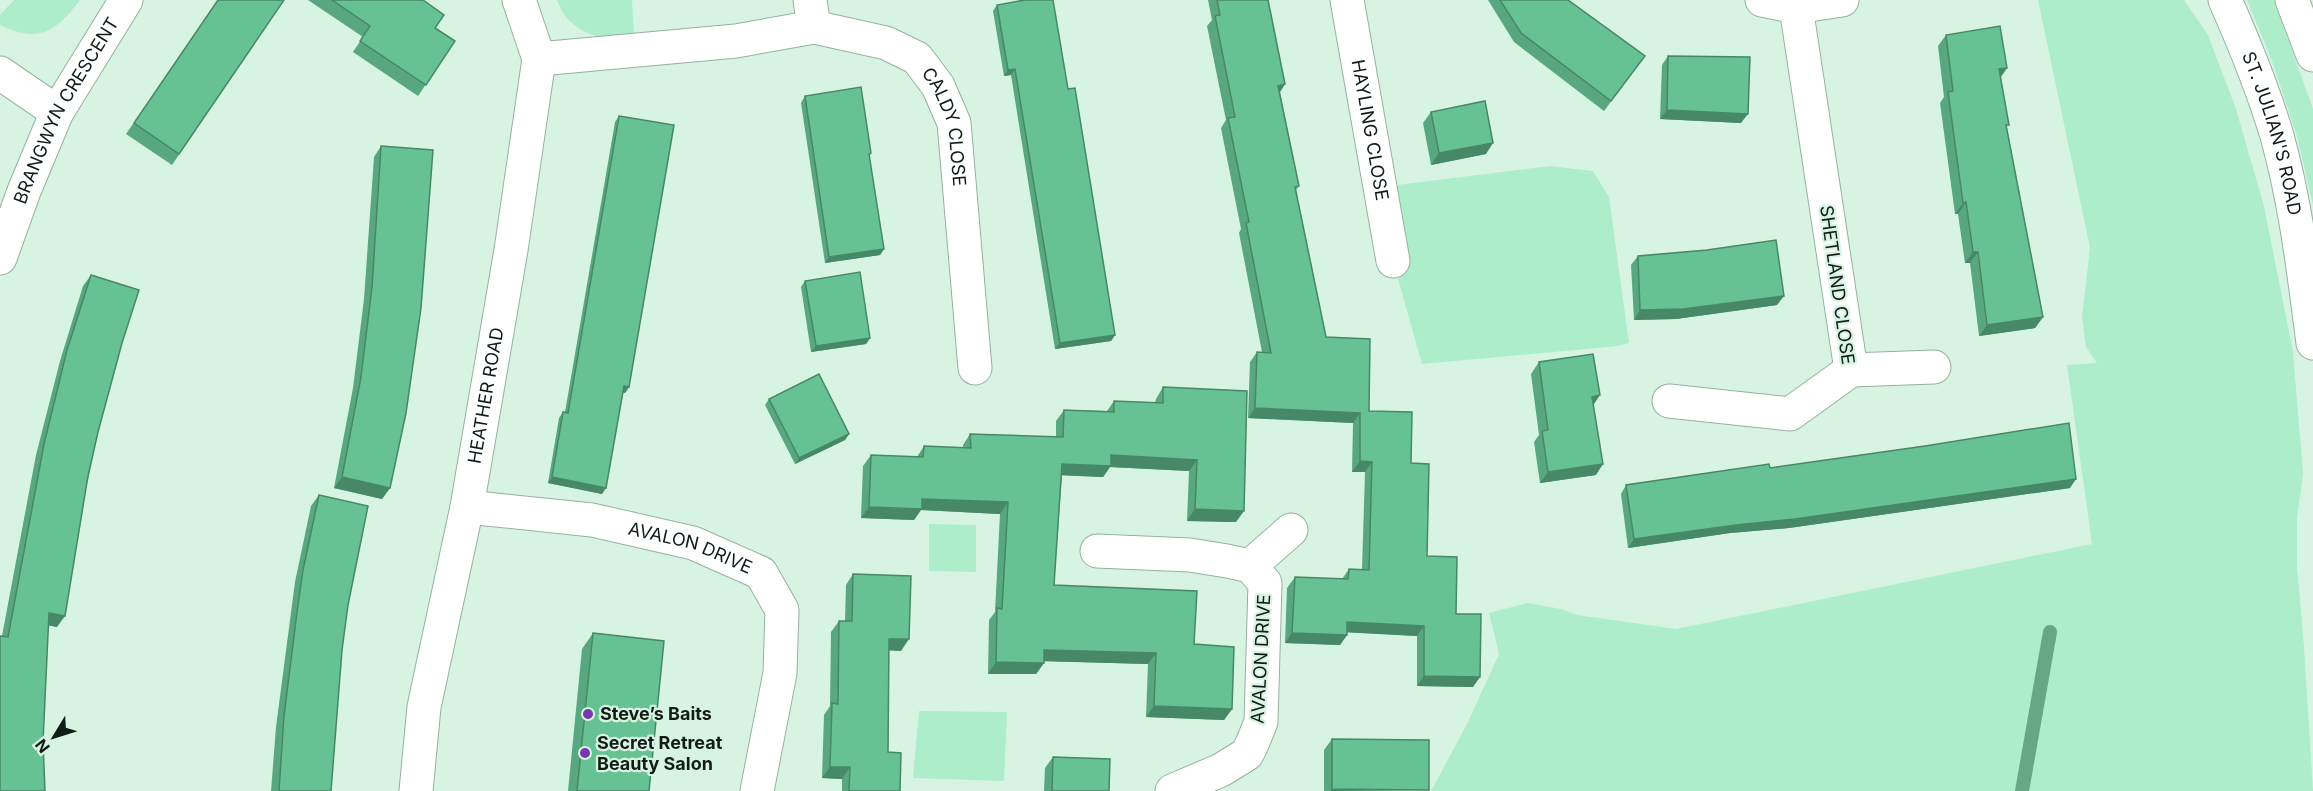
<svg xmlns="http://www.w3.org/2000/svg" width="2313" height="791" font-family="Inter,sans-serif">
<rect width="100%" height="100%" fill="#d7f4e3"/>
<g fill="#aeedc9">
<path d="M14,0h66c-25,32 -41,44 -80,25v-10z"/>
<path d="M557,0h75l2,34c-9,1 -19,5 -28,4 -22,-3 -42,-16 -49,-38z"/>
<polygon points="2038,0 2184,0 2208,35 2236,109 2264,206 2293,352 2303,474 2297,518 2297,566 2304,646 2313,791 1431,791 1467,724 1499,654 1489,613 1528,603 1561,609 1577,615 1676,629 2092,544 2067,365 2097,363 2086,347 2082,317 2090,248"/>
<polygon points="2247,0 2274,0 2313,109 2313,205 2297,136 2272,61"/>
<polygon points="1550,166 1593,171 1609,197 1629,343 1618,346 1422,364 1393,261 1381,187"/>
<polygon points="929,524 976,525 976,572 929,571"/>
<polygon points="919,711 1007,712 1004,781 913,778"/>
</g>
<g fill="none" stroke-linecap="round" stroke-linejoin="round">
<polyline stroke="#65a883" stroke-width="14" points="2022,791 2050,632"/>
<defs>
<g id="street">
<polyline points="810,0 814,27"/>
<path id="s1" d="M1347,0l46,261"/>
<polyline points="1762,0 1796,7 1842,0"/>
<path id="s2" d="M539,59l197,-18 78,-14 72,16 31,15 21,28 16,37 21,245"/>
<polyline points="0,73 57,112"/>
<path id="s3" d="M0,258l24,-67 33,-79 69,-112"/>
<polyline points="1851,370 1934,367"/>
<polyline points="1669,401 1790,414 1851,370 1796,7"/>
<path id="s4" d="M467,507l125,13 101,23 68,30 21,37 -2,63 -23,118"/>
<polyline points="1097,551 1190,555 1227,561 1250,566 1265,583 1261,722 1252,744 1247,754 1221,770 1172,791"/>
<polyline points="1250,566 1291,530"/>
<path id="s5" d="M416,791l8,-84 43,-200 44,-257 28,-191 -20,-59"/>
</g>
<g id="secondary">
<path id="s6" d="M2225,0c20,45 38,89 52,136 19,68 27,138 36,207"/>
<polyline points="2292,0 2313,55"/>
</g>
</defs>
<use href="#street" stroke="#96b1a1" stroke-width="35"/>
<use href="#secondary" stroke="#96b1a1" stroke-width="35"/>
<use href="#street" stroke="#fff" stroke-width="33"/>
<use href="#secondary" stroke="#fff" stroke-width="33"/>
</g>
<g fill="#58a77e">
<polygon points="218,0 284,0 172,165 126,134"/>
<polygon points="308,0 423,0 435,28 455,41 418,96 353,52 363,37"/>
<polygon points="1208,0 1268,0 1285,84 1280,92 1299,186 1296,190 1326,337 1369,411 1411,463 1427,556 1456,614 1473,687 1417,686 1417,636 1347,632 1347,635 1340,645 1285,643 1287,588 1295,577 1342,579 1349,569 1362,570 1365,472 1352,472 1353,423 1248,418 1250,362 1257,352 1262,352 1239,233 1241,229 1221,128 1226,120 1207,26 1212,20"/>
<polygon points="1488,0 1568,0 1645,56 1604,111 1514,42"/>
<polygon points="997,5 1068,89 1115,335 1111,341 1055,349 1011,75 1004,76 993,11"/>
<polygon points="1946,35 2007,68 2001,77 2007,128 2043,317 2035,328 1979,336 1970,263 1965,263 1958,214 1955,214 1940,103 1944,97 1938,46"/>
<polygon points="1668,56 1741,123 1660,119 1662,65"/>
<polygon points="805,96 871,153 869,157 884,249 880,255 825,263 801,103"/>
<polygon points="1431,112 1486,154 1431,165 1423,123"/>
<polygon points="619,116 629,387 625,393 623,392 602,494 548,483 559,418 563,412 565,412 615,122"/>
<polygon points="381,146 390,488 382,499 334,488 353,388 364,299 374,157"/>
<polygon points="1638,256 1777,305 1676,319 1634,320 1631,265"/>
<polygon points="91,275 122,343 98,432 57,627 48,625 43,742 2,636 36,455 60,361 83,286"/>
<polygon points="805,281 870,338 866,344 811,352 801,287"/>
<polygon points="1539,362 1593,405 1596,475 1540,483 1534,442 1539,435 1531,374"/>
<polygon points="1163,387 1236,522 1187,521 1189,471 1110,467 1103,477 1062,475 1054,585 1194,644 1232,709 1224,720 1146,717 1148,664 1044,661 1044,663 1036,674 988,674 989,620 995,612 1000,514 921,510 914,520 861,518 863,466 871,455 917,457 924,446 963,448 963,445 970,434 1056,437 1056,421 1064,410 1107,411 1114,401 1155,403 1156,399"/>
<polygon points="769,399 849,434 845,440 795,464 765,405"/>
<polygon points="1770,468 2070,488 1789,528 1730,533 1628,548 1621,494 1626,485"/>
<polygon points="319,495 348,605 342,650 331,791 271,791 276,727 295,582 311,506"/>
<polygon points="853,574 901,651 889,650 888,752 900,791 842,791 842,779 822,778 824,715 830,706 831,632 839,621 845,621 846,585"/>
<polygon points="593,633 649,791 568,791 582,649"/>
<polygon points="1332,739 1429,790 1324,791 1324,750"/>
<polygon points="1053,757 1109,791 1044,791 1045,768"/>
</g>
<g fill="#478866">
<polygon points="2007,68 1999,79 1999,69"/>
<polygon points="1015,69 1011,75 1004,76 1008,70"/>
<polygon points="1285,84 1278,95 1278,86"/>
<polygon points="1667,110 1748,114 1741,123 1660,119"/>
<polygon points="1493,143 1486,154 1431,165 1439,153"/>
<polygon points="1966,202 1958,214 1955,214 1963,203"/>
<polygon points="884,249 880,255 825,263 829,257"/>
<polygon points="1973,252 1978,252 1970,263 1965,263"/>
<polygon points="1784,296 1777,305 1676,319 1634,320 1640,310"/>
<polygon points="2043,317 2035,328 1979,336 1987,325"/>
<polygon points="1115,335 1111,341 1055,349 1060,343"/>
<polygon points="870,338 866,344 811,352 816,346"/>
<polygon points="624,386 629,387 625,393 620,392"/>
<polygon points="1600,395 1592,407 1592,397"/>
<polygon points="1255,408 1360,413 1353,423 1248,418"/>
<polygon points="849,434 845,440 795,464 799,458"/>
<polygon points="1111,455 1197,460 1189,471 1110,467 1103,477 1054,475 1062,464"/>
<polygon points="1360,461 1372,462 1365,472 1352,472"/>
<polygon points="1603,464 1596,475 1540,483 1548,472"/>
<polygon points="342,477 390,488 382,499 334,488"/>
<polygon points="552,477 606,488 602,494 548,483"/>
<polygon points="2076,479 2070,488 1789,528 1730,533 1628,548 1634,539"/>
<polygon points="922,499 1008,502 1000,514 921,510 914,520 861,518 869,507"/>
<polygon points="1195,509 1244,511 1236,522 1187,521"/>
<polygon points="49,613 65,616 57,627 41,624"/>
<polygon points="1347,622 1424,626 1417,636 1340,632"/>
<polygon points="1292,633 1347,635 1340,645 1285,643"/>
<polygon points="889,639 909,639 901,651 881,650"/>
<polygon points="1044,650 1156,653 1148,664 1036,661"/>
<polygon points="996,662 1044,663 1036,674 988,674"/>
<polygon points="1424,676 1480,677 1473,687 1417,686"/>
<polygon points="1154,706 1232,709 1224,720 1146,717"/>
<polygon points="830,767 850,767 842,779 822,778"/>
<polygon points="1332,789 1429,790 1330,791"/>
</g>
<g fill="#66c292" stroke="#478866" stroke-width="1.5">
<polygon points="218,0 284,0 179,154 134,123"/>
<polygon points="332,0 423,0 444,15 435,28 455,41 426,85 360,41 370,26"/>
<polygon points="1025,0 1053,0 1068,89 1075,88 1115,335 1060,343 1015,69 1008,70 997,5"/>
<polygon points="1217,0 1268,0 1285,84 1278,86 1299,186 1295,187 1326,337 1370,339 1369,411 1412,412 1411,463 1429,464 1427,556 1457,557 1456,614 1481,614 1480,677 1424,676 1424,626 1347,622 1347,635 1292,633 1295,577 1348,579 1349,569 1369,570 1372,462 1360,461 1360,413 1255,408 1257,352 1271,353 1246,223 1249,222 1228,118 1235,117 1215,16 1220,15"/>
<polygon points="1500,0 1568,0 1645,56 1611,101 1521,33"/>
<polygon points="2000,26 2007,68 1999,69 2009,125 2006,125 2043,317 1987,325 1978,252 1973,252 1966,202 1963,203 1948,92 1953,91 1946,35"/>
<polygon points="1668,56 1750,57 1748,114 1667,110"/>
<polygon points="861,87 871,153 869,154 884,249 829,257 805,96"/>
<polygon points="1485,101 1493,143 1439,153 1431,112"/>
<polygon points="619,116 674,125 629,387 624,386 606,488 552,477 563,412 568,413"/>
<polygon points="381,146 433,150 421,308 406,413 390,488 342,477 361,377 372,287"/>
<polygon points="1776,240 1784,296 1683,309 1640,310 1638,256 1707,250"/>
<polygon points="860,272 870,338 816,346 805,281"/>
<polygon points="91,275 139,290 122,343 98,432 88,476 65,616 49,613 43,742 45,791 0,791 0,636 8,637 44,444 67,350"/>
<polygon points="1593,354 1600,395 1592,397 1603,464 1548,472 1542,431 1548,430 1539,362"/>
<polygon points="819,374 849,434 799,458 769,399"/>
<polygon points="1163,387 1247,391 1244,511 1195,509 1197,460 1111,455 1111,466 1062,464 1054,585 1197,591 1194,644 1234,647 1232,709 1154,706 1156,653 1044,650 1044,663 996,662 997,608 1002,609 1008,502 922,499 922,509 869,507 871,455 923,457 924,446 971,448 970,434 1063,437 1064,410 1114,412 1114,401 1163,403"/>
<polygon points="2069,423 2076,479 1795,519 1736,525 1634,539 1626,485 1769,464 1770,468 1925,446"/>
<polygon points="319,495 368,506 348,605 342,650 331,791 279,791 284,716 297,612 303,570"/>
<polygon points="853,574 911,576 909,639 889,639 888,752 901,753 900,791 849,791 850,767 830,767 832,703 838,704 839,621 852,621"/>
<polygon points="593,633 664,641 649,791 577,791"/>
<polygon points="1332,739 1429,740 1429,790 1332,789"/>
<polygon points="1053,757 1110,759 1109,791 1052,791"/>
</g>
<g fill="#7837ac" stroke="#d7f4e3" stroke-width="2">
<circle cx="588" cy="714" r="6"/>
<circle cx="585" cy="753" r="6"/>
</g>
<g text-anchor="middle" stroke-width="4.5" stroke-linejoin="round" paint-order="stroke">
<g font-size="18" fill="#121c16" stroke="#d7f4e3">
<text dy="6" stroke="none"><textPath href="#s3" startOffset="162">BRANGWYN CRESCENT</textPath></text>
<text dy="6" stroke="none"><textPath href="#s2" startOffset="462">CALDY CLOSE</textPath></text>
<text dy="6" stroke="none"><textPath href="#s1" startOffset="132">HAYLING CLOSE</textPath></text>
<text dy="6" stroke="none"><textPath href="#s6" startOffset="142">ST. JULIAN'S ROAD</textPath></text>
<text transform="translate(1837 285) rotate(82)" y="6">SHETLAND CLOSE</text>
<text dy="6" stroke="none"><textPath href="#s5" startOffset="402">HEATHER ROAD</textPath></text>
<text dy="6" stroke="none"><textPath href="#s4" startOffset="228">AVALON DRIVE</textPath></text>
<text transform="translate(1261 659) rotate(-87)" y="6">AVALON DRIVE</text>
</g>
<g font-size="18" font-weight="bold" fill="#121c16" stroke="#d7f4e3" text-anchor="start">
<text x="600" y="720">Steve’s Baits</text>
<text x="597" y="749">Secret Retreat<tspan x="597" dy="21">Beauty Salon</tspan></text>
</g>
</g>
<g transform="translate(54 737) rotate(232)" stroke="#d7f4e3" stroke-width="4.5" paint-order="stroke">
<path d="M0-4.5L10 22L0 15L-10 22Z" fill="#121c16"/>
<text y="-9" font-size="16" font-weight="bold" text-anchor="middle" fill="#121c16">N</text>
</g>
</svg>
